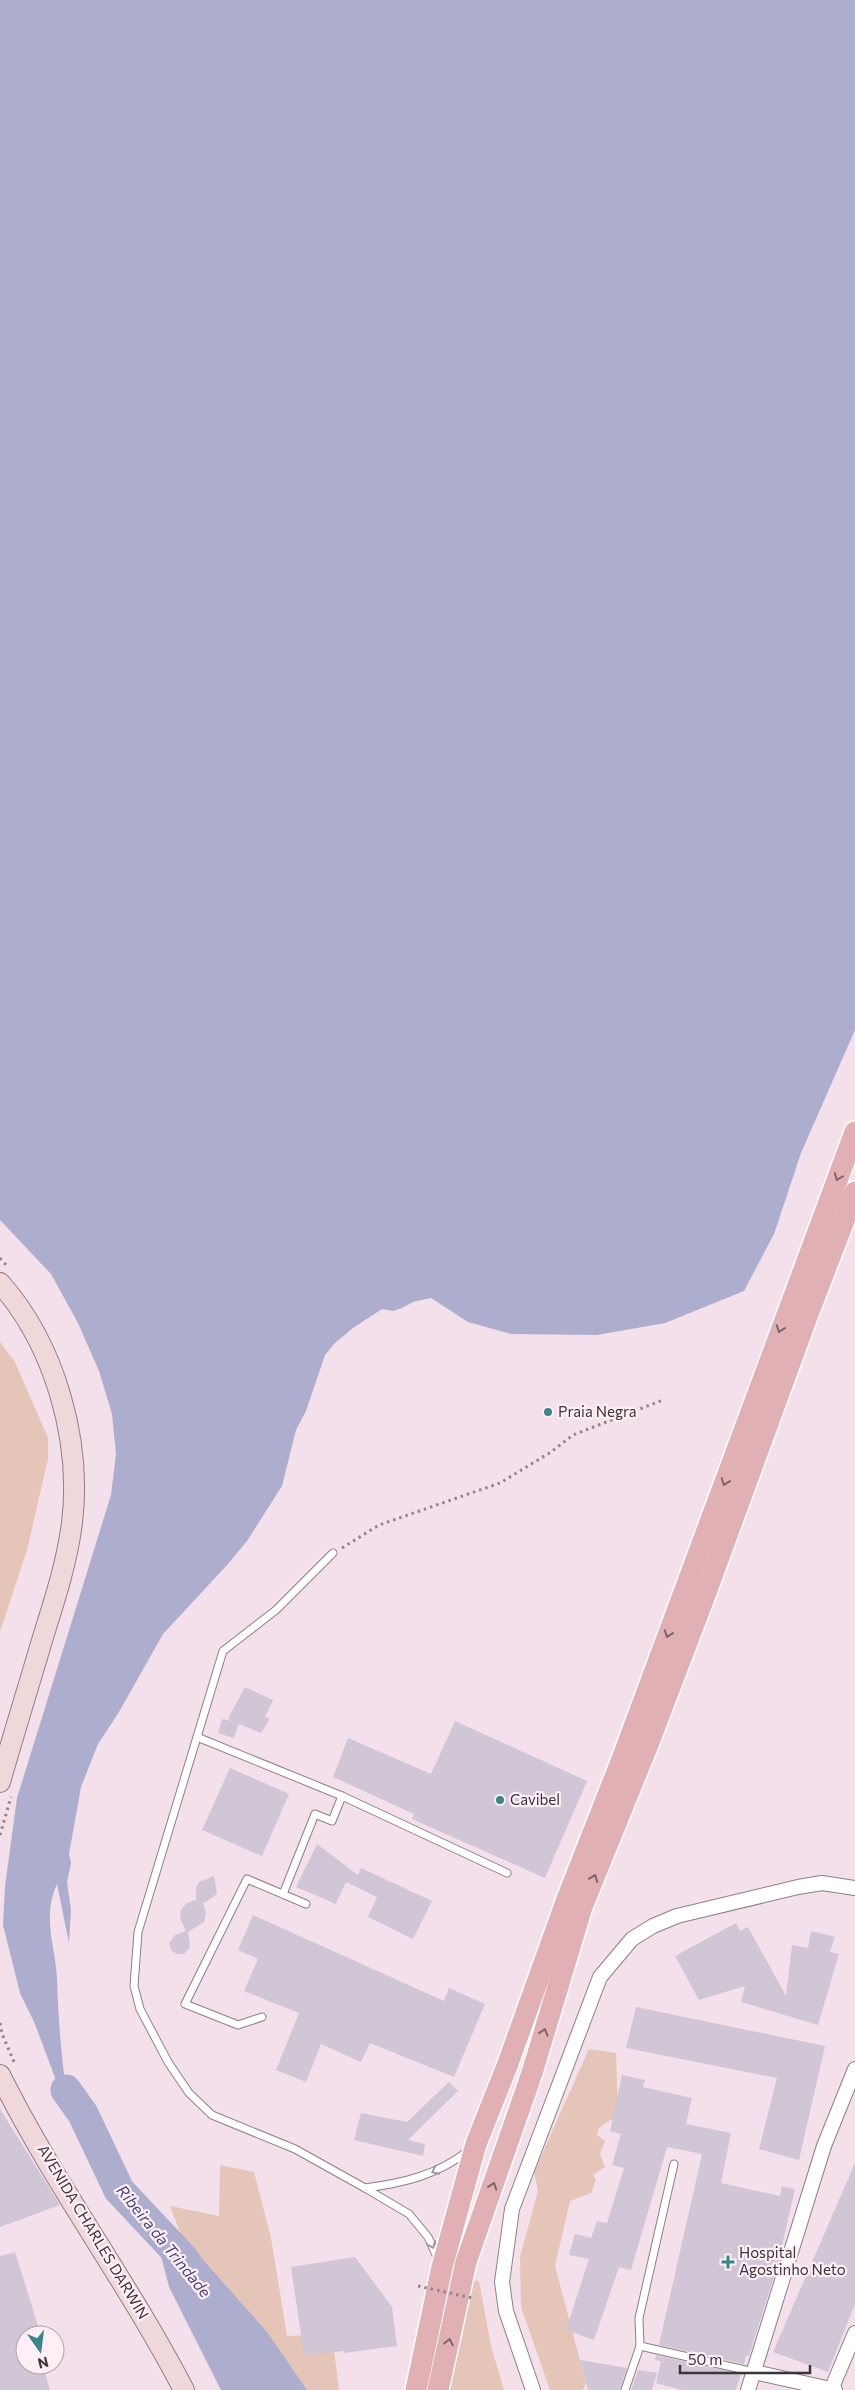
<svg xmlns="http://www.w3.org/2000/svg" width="855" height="2390" font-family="Commissioner,sans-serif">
<rect width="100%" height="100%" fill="#f3e0ea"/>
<g fill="#e5c5b8">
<polygon points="0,1342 15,1362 48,1438 48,1459 27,1550 0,1632"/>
<polygon points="589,2049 616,2053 618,2115 599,2128 597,2135 605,2141 600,2154 605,2167 593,2175 596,2180 591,2193 570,2201 555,2266 586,2383 583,2390 550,2390 521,2307 520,2257 538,2191 534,2172"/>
<polygon points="220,2165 254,2172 271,2238 287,2336 332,2334 339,2390 287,2390 271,2347 181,2235 170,2206 219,2216"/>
<polygon points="466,2280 479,2281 491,2346 504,2390 438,2390"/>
</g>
<g fill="#adadce">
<path d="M0,0h855v1030l-54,123 -27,81 -30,57 -79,32 -68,12 -86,-1 -43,-12 -37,-24 -18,4 -11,6 -9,3 -11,-2 -29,19 -18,15 -10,12 -19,56 -10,19 -14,56 -35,55 -19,23 -65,70 -44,78 -21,32 -17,43 -12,67 2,9 -4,19 4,28 -2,33 -12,-59c-15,33 -2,61 0,94 1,37 4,75 9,112l-9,-7 -22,-59 -15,-31 -17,-68 2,-39 12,-88 94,-303 5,-41 -4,-40 -13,-43 -21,-48 -27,-49 -51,-54z"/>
<polygon points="172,2228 181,2235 267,2332 307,2390 221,2390 169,2287 160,2252"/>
</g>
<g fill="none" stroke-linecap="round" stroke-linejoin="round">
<polyline stroke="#adadce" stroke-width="31" points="66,2090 83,2114 119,2190 182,2257 193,2273"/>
</g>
<g fill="#d0c6d5">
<polygon points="245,1687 273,1700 265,1717 270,1719 261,1733 239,1724 234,1738 218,1733 222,1719 233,1721 228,1719"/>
<polygon points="455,1721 587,1781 545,1878 412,1819 414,1814 333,1777 348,1738 431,1774"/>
<polygon points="230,1768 289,1794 262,1856 202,1830"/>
<polygon points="317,1844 358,1875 361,1868 432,1901 413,1939 368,1917 377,1897 346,1882 336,1904 296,1887"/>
<polygon points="214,1876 217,1893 212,1898 203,1903 206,1913 204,1922 188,1932 190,1943 189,1949 184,1954 177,1954 171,1950 169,1943 175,1935 186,1931 180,1918 181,1910 187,1903 196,1900 196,1888 199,1882"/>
<polygon points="253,1915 444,2001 449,1988 485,2004 454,2077 370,2043 361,2062 321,2044 306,2082 276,2070 299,2013 244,1991 258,1959 238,1950"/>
<polygon points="736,1923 740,1931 748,1927 786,1996 792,1945 808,1948 811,1931 835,1937 830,1952 839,1954 818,2025 741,2002 745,1986 699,2000 675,1956"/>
<polygon points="636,2007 825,2046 799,2160 759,2149 777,2078 626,2048"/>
<polygon points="622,2075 645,2080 643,2087 692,2098 686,2124 731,2133 721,2183 780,2196 782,2186 795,2189 777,2267 749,2356 746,2356 744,2364 659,2345 702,2154 667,2147 631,2270 619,2267 594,2340 566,2330 589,2259 569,2255 575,2234 591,2238 597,2221 607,2223 624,2168 612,2165 621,2134 610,2131"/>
<polygon points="449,2082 458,2091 408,2140 425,2144 423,2156 354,2140 361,2113 407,2122"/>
<polygon points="0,2109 60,2205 0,2227"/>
<polygon points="855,2163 855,2304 828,2372 773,2352"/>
<polygon points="15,2252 41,2335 25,2335 25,2365 43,2365 50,2390 0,2390 0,2256"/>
<polygon points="355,2257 392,2307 397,2346 344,2353 344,2351 304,2355 291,2267"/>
<polygon points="656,2355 741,2374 736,2390 682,2390 656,2383 661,2361 655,2360"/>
<polygon points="580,2360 627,2368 620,2390 588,2390"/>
<polygon points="638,2370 657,2373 652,2390 631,2390"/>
</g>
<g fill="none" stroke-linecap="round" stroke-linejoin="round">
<defs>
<g id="service">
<polyline points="333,1553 276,1610 223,1651 138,1932 134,1986 140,2009 168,2062 189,2093 212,2115 295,2149 365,2188"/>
<polyline points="197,1737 342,1796 507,1873"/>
<polyline points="283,1894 315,1814 332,1821 342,1796"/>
<polyline points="262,2017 238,2025 185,2004 247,1879 306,1904"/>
<polyline points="674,2164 639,2318 640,2346 754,2372"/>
<path d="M438,2259l-10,-22 -19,-23 -44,-26c39,-5 72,-13 103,-37"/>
<polyline points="625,2390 640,2346"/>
</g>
<g id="minor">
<polyline points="754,2372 835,2390"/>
<polyline points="533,2390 506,2311 502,2282 512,2209 600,1977 632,1939 653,1926 677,1916 798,1887 822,1883 855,1888"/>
<polyline points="748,2390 824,2146 855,2069"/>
<polyline points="831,2390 855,2333"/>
</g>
<g id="secondary">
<path d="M0,1283c55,62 82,158 72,240 -5,39 -17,76 -29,114 -14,48 -29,96 -43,145"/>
<path d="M0,2075c54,109 128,207 184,315"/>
</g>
<g id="primary">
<polyline points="416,2390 442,2267 476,2144 507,2066 567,1899 622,1759 855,1132"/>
<polyline points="438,2390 466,2262 532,2073 582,1907 649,1742 704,1598 808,1314 855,1192"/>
</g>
</defs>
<use href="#service" stroke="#8f7e88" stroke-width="9"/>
<use href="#minor" stroke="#8f7e88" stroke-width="16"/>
<use href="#secondary" stroke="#8f7e88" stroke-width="22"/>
<use href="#primary" stroke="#fff" stroke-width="24"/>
<g stroke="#92858c" stroke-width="3" stroke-dasharray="2.5 4" stroke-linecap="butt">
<polyline points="0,1258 6,1265"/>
<polyline points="342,1548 379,1525 500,1483 551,1452 573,1435 663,1400"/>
<polyline points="0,1835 11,1797"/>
<polyline points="0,2023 2,2034 15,2064"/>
</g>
<use href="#service" stroke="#fff" stroke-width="7"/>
<use href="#minor" stroke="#fff" stroke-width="14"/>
<use href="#secondary" stroke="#f0d7da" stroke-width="20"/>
<use href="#primary" stroke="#e1b0b5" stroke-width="21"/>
<polyline stroke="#92858c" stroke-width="3" stroke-dasharray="2.5 4" stroke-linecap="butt" points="418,2286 472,2298"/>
</g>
<defs><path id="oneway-chevron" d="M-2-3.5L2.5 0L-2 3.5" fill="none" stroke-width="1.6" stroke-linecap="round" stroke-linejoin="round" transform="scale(1.25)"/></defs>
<g stroke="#7d666a">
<use href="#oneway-chevron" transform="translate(838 1177) rotate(111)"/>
<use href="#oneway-chevron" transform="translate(780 1329) rotate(110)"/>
<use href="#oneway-chevron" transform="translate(725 1482) rotate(110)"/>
<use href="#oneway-chevron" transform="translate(668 1634) rotate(110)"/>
<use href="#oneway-chevron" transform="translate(594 1878) rotate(-68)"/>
<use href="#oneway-chevron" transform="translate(544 2032) rotate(-73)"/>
<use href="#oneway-chevron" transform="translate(493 2186) rotate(-71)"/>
<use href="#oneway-chevron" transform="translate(449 2342) rotate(-78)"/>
</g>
<g stroke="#9d9a9c">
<use href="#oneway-chevron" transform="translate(435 2171) rotate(154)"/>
<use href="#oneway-chevron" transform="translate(432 2245) rotate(67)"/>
</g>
<g fill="#3c8586" stroke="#feeff7" stroke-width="2">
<circle cx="548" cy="1412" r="5"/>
<circle cx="500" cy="1800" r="5"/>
<path d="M725.5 2254.5h5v5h5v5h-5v5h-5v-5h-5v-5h5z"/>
</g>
<g text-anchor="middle" stroke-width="4.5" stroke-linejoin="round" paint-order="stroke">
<g font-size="15" fill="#3b3438" stroke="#feeff7" text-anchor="start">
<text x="558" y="1417">Praia Negra</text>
<text x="510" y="1805">Cavibel</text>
<text x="739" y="2258">Hospital<tspan x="739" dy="17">Agostinho Neto</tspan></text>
</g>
<g font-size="15" fill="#3b3438" stroke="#feeff7">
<text transform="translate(93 2232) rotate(59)" y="5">AVENIDA CHARLES DARWIN</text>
</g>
<g font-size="16" font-style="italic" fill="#494776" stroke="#feeff7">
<text transform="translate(164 2241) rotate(51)" y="6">Ribeira da Trindade</text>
</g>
</g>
<g transform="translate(40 2350) rotate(166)"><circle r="24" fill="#feeff7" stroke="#b0a4ab"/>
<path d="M0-4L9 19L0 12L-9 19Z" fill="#3c8586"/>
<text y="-8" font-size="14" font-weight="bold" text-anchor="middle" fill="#3b3438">N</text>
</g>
<path d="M680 2365v8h130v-8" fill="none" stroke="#3b3438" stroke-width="2.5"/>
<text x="688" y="2365" font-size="15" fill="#3b3438" stroke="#feeff7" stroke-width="4" paint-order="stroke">50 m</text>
</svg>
